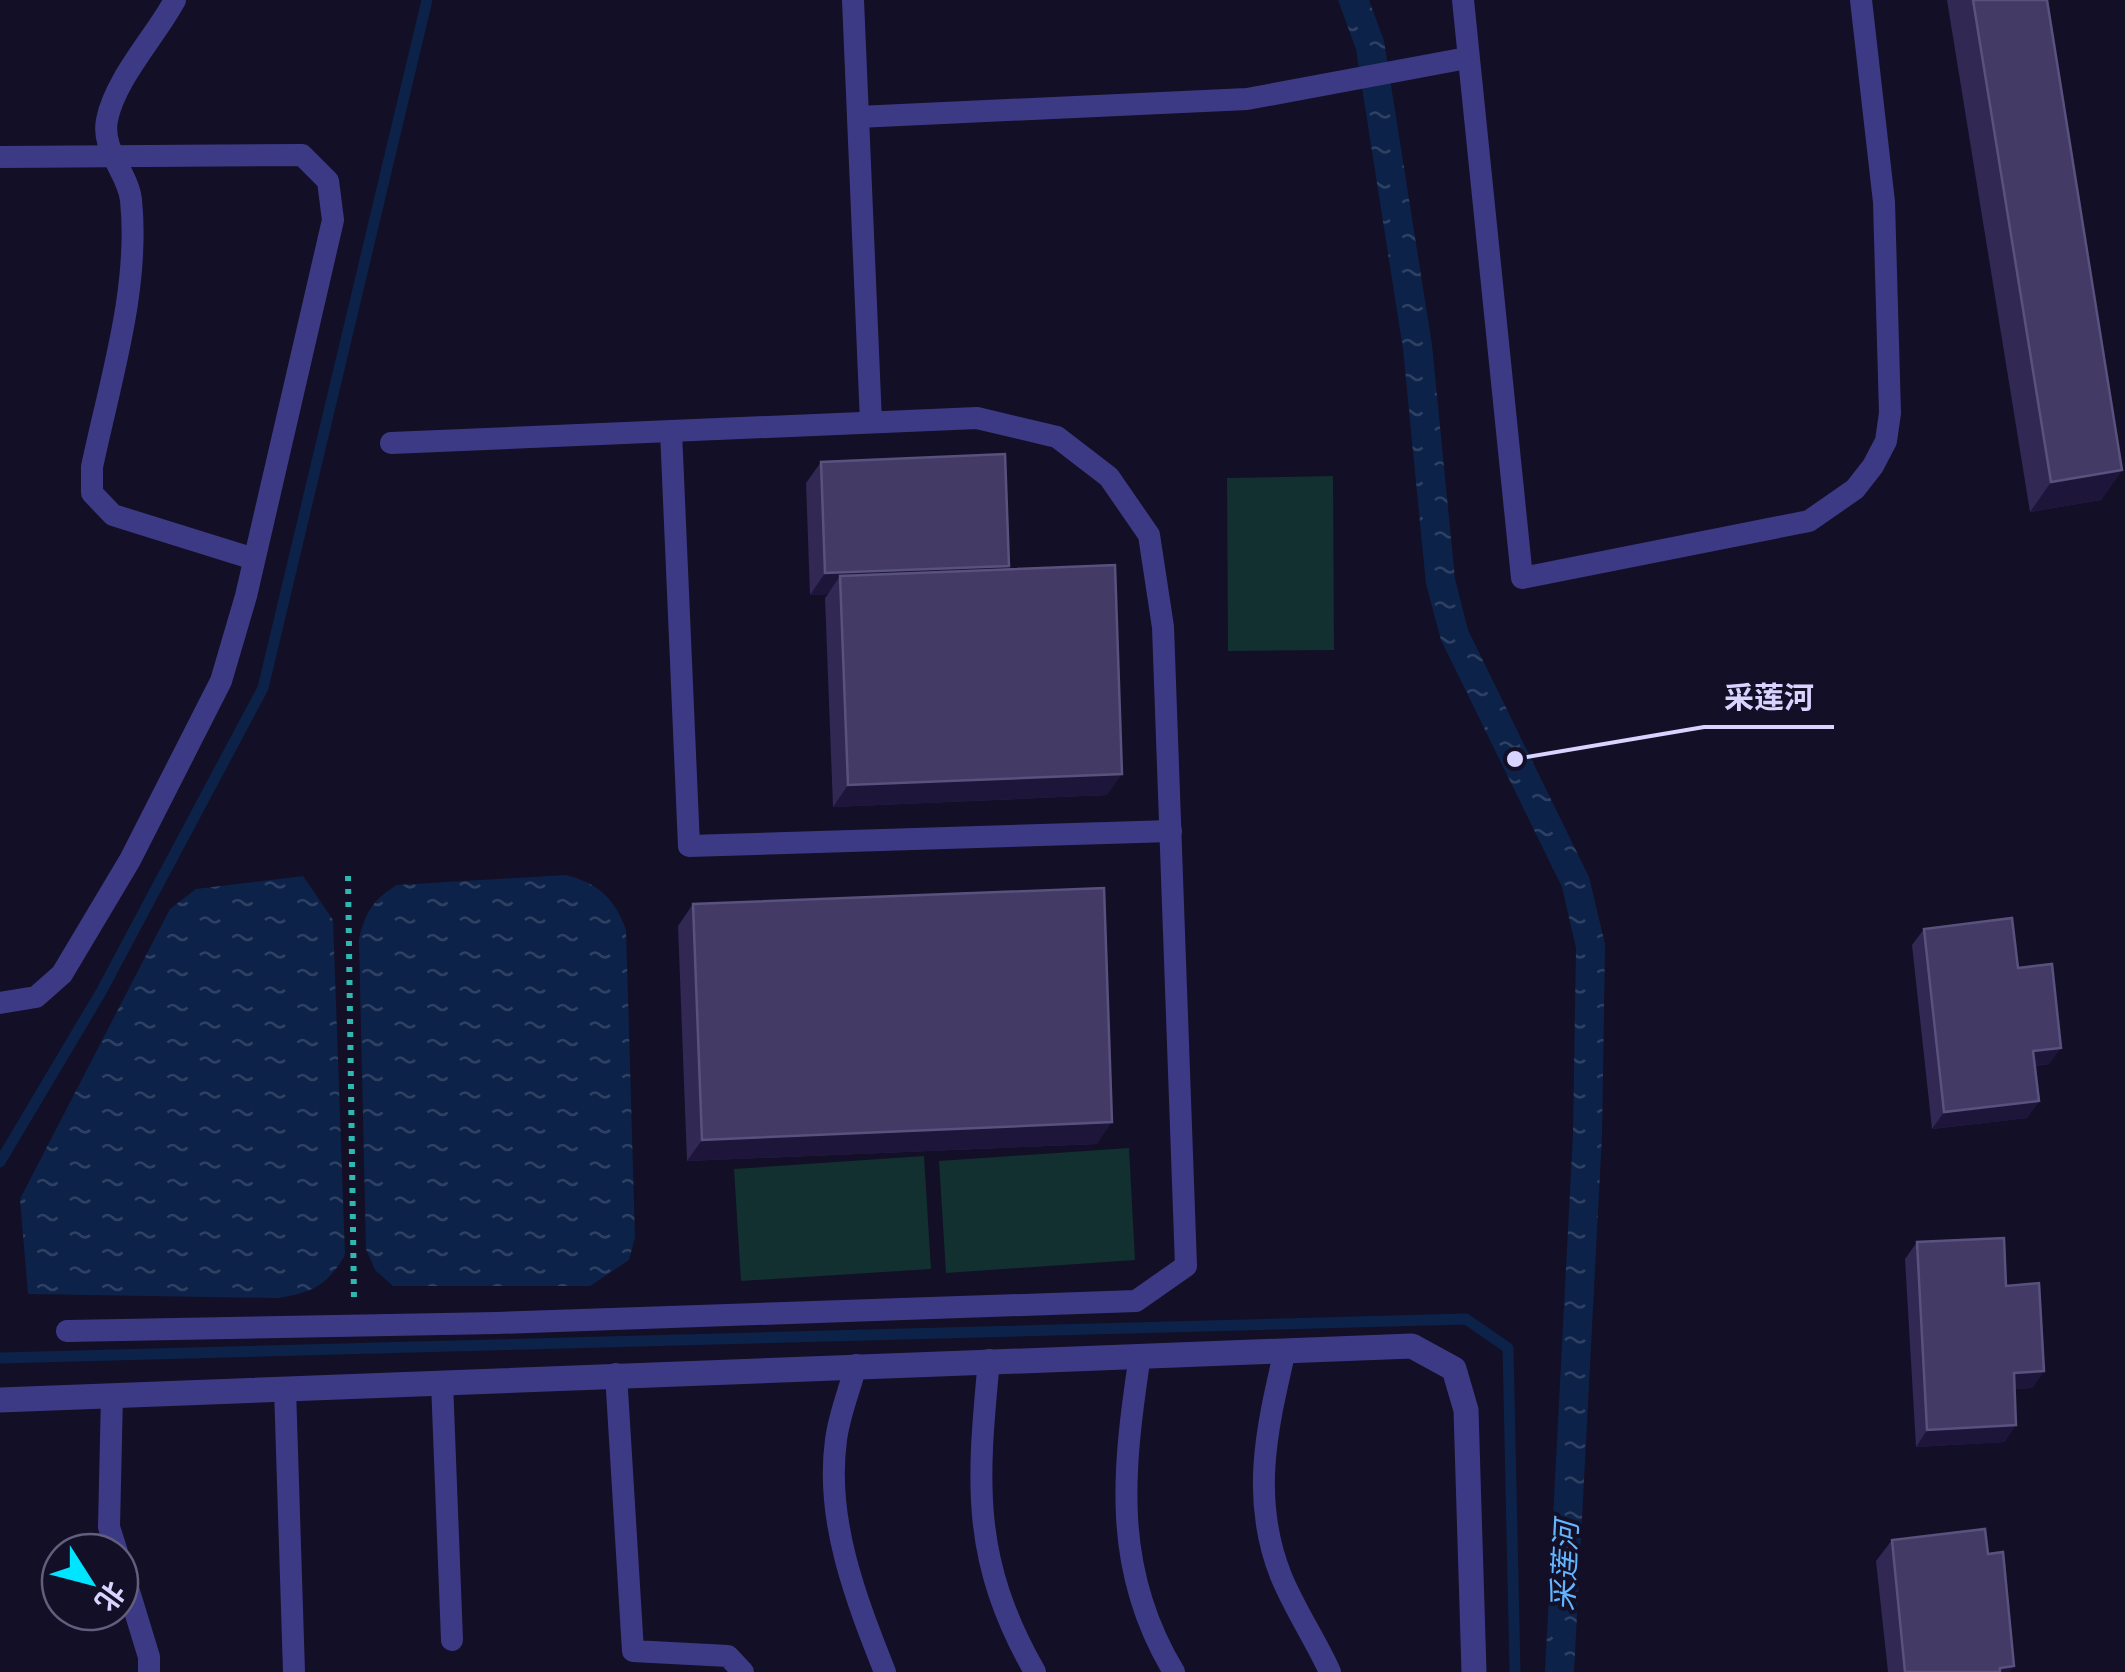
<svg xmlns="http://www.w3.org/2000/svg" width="2125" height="1672" font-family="'Fira Sans Condensed','Noto Sans SC',sans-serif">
<defs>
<pattern id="water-ripples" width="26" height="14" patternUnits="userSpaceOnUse" patternTransform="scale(2.5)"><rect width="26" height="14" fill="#0c2248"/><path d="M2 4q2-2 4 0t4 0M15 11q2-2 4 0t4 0" fill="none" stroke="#2f4163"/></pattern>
</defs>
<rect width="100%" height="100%" fill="#130f26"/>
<g fill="#12302f">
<polygon points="1333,476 1334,650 1228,651 1227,478"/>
<polygon points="1129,1148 1135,1260 946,1273 939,1161"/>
<polygon points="924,1156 931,1269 741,1281 734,1169"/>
</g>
<g fill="url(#water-ripples)">
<polygon points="1338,0 1369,0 1384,41 1432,345 1455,579 1468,630 1589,877 1605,944 1602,1135 1574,1672 1545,1672 1573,1134 1576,948 1562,887 1441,640 1426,584 1403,349 1356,49"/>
<path d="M566,875c32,8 49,24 60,55l9,307 -6,23 -39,26h-197l-18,-16 -9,-21 -7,-310c6,-27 15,-40 38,-54z"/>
<path d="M303,876l30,44 12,335c-17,30 -34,38 -67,43l-250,-4 -8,-95 150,-290 26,-20z"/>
</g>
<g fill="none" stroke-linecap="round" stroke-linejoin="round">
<g stroke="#0c2248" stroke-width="11">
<polyline points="0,1162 101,992 263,688 427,0"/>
<polyline points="0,1358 1466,1319 1508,1348 1515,1672"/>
</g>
<polyline stroke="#2fb8b0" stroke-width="6" stroke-dasharray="5 8" stroke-linecap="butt" points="348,876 354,1300"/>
<g stroke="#3d3a85" stroke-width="22">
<path d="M175,0c-20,37 -60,79 -68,120 -6,30 21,53 24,80 9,89 -21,181 -39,267v26l21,22 141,44"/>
<polyline points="853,0 871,422"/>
<polyline points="1463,0 1522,578 1809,521 1855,489 1873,466 1886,441 1890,413 1884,202 1861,0"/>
<polyline points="858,117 1247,99 1467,58"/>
<polyline points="0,157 302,155 328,181 333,220 246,596 221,681 130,860 62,974 36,997 0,1003"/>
<polyline points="671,431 689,846 1171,831"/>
<polyline points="67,1331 497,1323 1136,1301 1186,1266 1163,627 1149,535 1109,477 1057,437 977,418 391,443"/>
<path d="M1285,1350c-18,78 -35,148 -4,226 14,34 34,63 49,96"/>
<path d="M1140,1355c-17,114 -29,213 34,317"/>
<path d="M989,1360c-12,125 -18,199 46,312"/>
<path d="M856,1365c-6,24 -17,50 -20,75 -11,80 20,159 49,232"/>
<polyline points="616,1374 633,1651 728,1656 743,1672"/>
<polyline points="442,1382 452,1640"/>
<polyline points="285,1388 294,1672"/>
<polyline points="112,1395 109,1527 117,1552"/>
<polyline points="120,1562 149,1657 149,1672"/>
</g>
<polyline stroke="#3d3a85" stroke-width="25" points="0,1400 1412,1346 1454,1369 1466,1410 1474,1672"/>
</g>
<g fill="#312854">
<polygon points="1947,0 2047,0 2122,470 2101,500 2030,512"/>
<polygon points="821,462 1009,566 1007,569 1107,795 833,807 825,598 828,594 810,595 806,483"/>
<polygon points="693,904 1097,1144 687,1161 678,926"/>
<polygon points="1924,929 2018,968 2049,1064 2035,1066 2039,1101 2027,1118 1932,1129 1912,945"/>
<polygon points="1917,1242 2006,1286 2044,1371 2032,1388 2015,1389 2005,1442 1916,1447 1905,1259"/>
<polygon points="1892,1540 1988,1554 2010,1672 1888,1672 1876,1561"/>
</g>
<g fill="#1d163a">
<polygon points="2122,470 2101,500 2030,512 2051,482"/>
<polygon points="1009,566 994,587 840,576 828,594 810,595 825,573"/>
<polygon points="1122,774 1107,795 833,807 848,785"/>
<polygon points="2061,1048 2049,1064 2021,1067 2033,1051"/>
<polygon points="2039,1101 2027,1118 1932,1129 1944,1112"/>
<polygon points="1112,1122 1097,1144 687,1161 702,1140"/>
<polygon points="2044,1371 2032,1388 2002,1390 2014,1373"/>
<polygon points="2016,1425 2005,1442 1916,1447 1927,1430"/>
<polygon points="2014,1666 2010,1672 1997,1672 2000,1668"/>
</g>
<g fill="#433a66" stroke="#5a527e" stroke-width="2.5">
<polygon points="1973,0 2047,0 2122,470 2051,482"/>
<polygon points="1005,454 1009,566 825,573 821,462"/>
<polygon points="1115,565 1122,774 848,785 840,576"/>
<polygon points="1104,888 1112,1122 702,1140 693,904"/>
<polygon points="2012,918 2018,968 2052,964 2061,1048 2033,1051 2039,1101 1944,1112 1924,929"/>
<polygon points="2004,1238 2006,1286 2039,1283 2044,1371 2014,1373 2016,1425 1927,1430 1917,1242"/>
<polygon points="1985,1529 1988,1554 2003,1552 2014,1666 2000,1668 2000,1672 1905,1672 1892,1540"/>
</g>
<g text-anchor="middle" stroke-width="8" stroke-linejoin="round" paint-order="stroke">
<g font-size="30" font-style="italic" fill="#62b6ff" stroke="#130f26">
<text transform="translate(1565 1566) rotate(-87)" y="10">采莲河</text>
</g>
</g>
<path fill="none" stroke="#d9d4ff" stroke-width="4" d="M1515 759L1704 727H1834"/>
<circle fill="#d9d4ff" stroke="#130f26" stroke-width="4" cx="1515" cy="759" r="10"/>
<g font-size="30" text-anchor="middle" font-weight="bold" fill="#d9d4ff" stroke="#130f26" stroke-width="8" stroke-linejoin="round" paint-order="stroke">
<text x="1769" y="708">采莲河</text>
</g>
<g transform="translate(90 1582) rotate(126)"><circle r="48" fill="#130f26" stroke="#625e7d" stroke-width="2.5"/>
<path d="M0-8L18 38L0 25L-18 38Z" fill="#00e5ff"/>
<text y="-15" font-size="28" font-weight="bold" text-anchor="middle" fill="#d9d4ff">北</text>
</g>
</svg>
